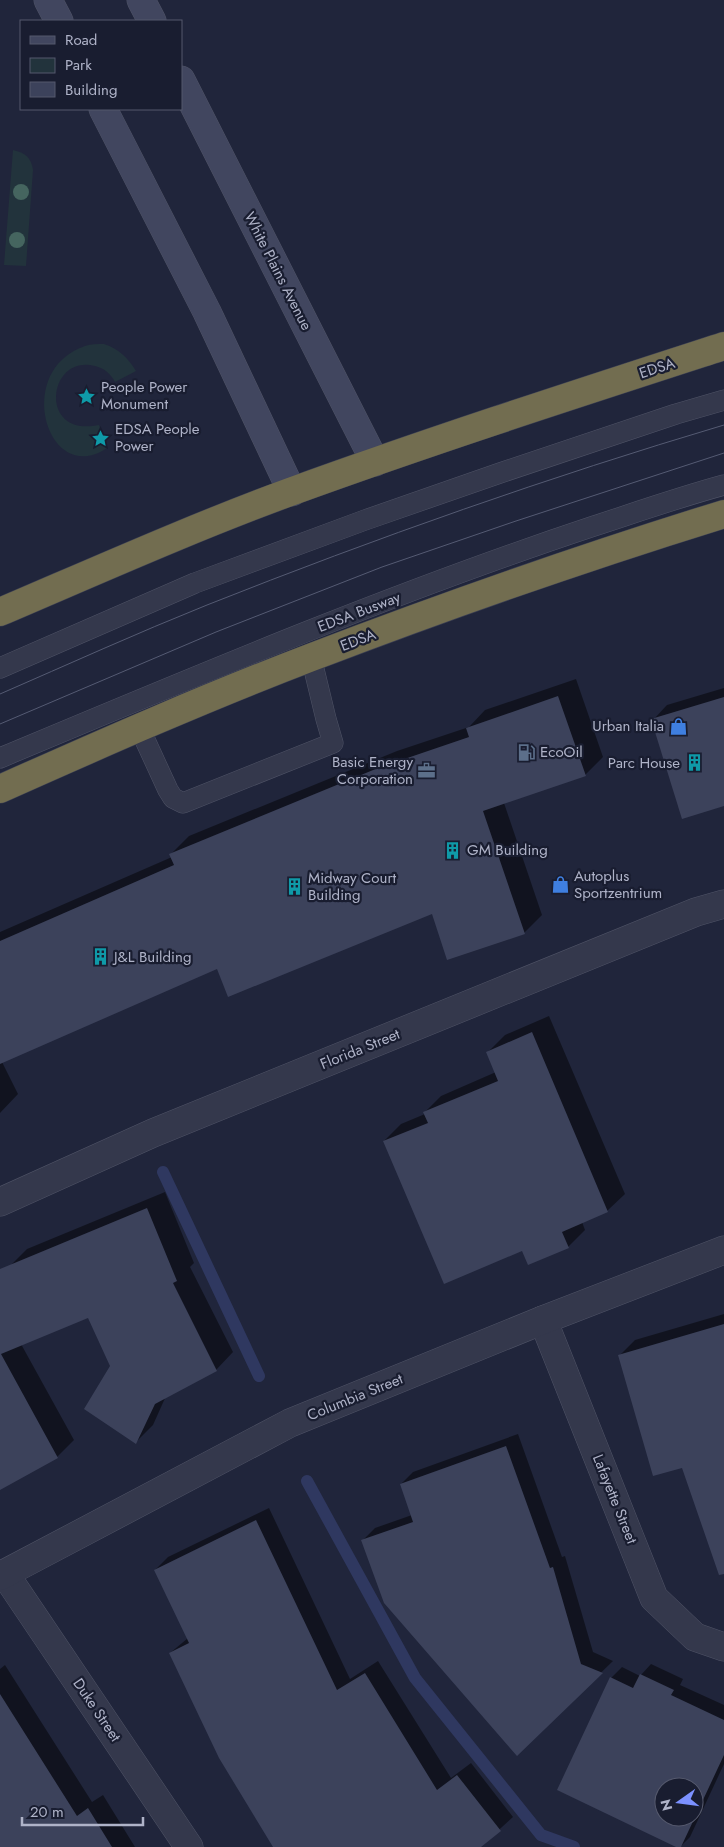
<svg xmlns="http://www.w3.org/2000/svg" width="724" height="1847" font-family="Jost,sans-serif">
<rect width="100%" height="100%" fill="#20253b"/>
<g fill="#22333c">
<path d="M13,150c12,3 18,7 20,20l-7,96 -22,-1z"/>
<path d="M104,344c15,5 24,14 32,27l-21,11c-4,-8 -11,-14 -20,-16 -47,-13 -58,72 4,59l8,23c-59,40 -95,-77 -22,-102 6,-2 13,-2 19,-2z"/>
</g>
<g fill="#0007" fill-rule="evenodd">
<polygon points="576,679 603,757 585,775 504,803 542,915 524,933 433,913 217,967 2,1062 18,1094 0,1113 0,932 172,857 171,854 189,836 397,751 469,727 485,710"/>
<polygon points="724,688 724,805 653,720 667,705"/>
<polygon points="549,1016 625,1194 607,1211 582,1222 585,1230 568,1247 523,1250 384,1141 401,1124 425,1114 424,1113 441,1096 496,1072 488,1052 505,1035"/>
<polygon points="165,1192 194,1263 190,1267 233,1352 216,1370 166,1396 153,1425 136,1442 112,1366 89,1317 21,1344 74,1440 57,1457 0,1488 0,1312 10,1266 27,1249"/>
<polygon points="724,1314 724,1565 683,1466 620,1355 635,1340"/>
<polygon points="518,1434 562,1557 565,1556 593,1652 613,1661 517,1754 363,1540 375,1528 412,1515 401,1484 413,1472"/>
<polygon points="269,1508 350,1679 378,1661 451,1778 471,1763 513,1817 480,1847 275,1847 170,1653 188,1638 155,1570 168,1557"/>
<path d="M651,1664l32,15 -3,6 44,20v59l-34,73 -10,10 -122,-57 53,-112 11,-11 18,9zM664,1787h30v30h-30z"/>
<polygon points="5,1665 92,1802 103,1795 135,1847 0,1847 0,1669"/>
</g>
<g fill="none" stroke-linecap="round" stroke-linejoin="round">
<g stroke="#2f3860" stroke-width="12">
<polyline points="163,1172 259,1376"/>
<polyline points="307,1481 415,1678 541,1835 574,1847"/>
</g>
</g>
<g fill="#3c425b" fill-rule="evenodd">
<polygon points="558,696 586,776 483,811 525,934 447,960 432,914 228,997 217,969 0,1064 0,941 174,865 169,854 378,768 469,737 466,728"/>
<polygon points="724,697 724,806 682,819 651,719"/>
<polygon points="532,1032 608,1212 562,1232 569,1248 528,1265 522,1251 444,1284 383,1141 428,1123 423,1112 498,1081 486,1052"/>
<polygon points="147,1208 177,1281 173,1283 217,1371 155,1404 136,1444 84,1409 110,1366 88,1318 1,1354 58,1458 0,1490 0,1269"/>
<polygon points="724,1324 724,1574 719,1575 682,1468 653,1476 618,1355"/>
<polygon points="506,1446 550,1568 553,1567 581,1664 603,1673 517,1756 384,1603 361,1540 413,1522 400,1484"/>
<polygon points="256,1520 337,1690 365,1673 437,1790 457,1775 501,1831 481,1847 273,1847 219,1758 169,1653 189,1643 154,1570"/>
<path d="M640,1674l34,16 -3,5 53,25v35l-43,92h-5l-119,-57 53,-113 23,11zM664,1787h30v30h-30z"/>
<polygon points="0,1694 77,1816 88,1808 112,1847 0,1847"/>
</g>
<g fill="none" stroke-linecap="round" stroke-linejoin="round">
<defs>
<g id="lane">
<polyline points="0,668 195,583 365,520 500,473 676,414 724,400"/>
<polyline points="139,727 168,790 173,798 183,803 333,743 326,719 311,657"/>
<path d="M0,758c196,-82 392,-165 594,-232 43,-14 86,-29 130,-41"/>
</g>
<g id="street">
<polyline points="0,1202 153,1133 696,912 724,904"/>
<polyline points="543,1320 654,1598 695,1637 724,1647"/>
<polyline points="5,1574 189,1847"/>
<polyline points="0,1576 290,1423 543,1320 724,1250"/>
</g>
<g id="secondary">
<polyline points="48,0 59,21"/>
<polyline points="141,0 152,21"/>
<polyline points="181,80 375,462"/>
<polyline points="103,109 207,312 292,492"/>
</g>
<g id="highway">
<path d="M0,612c96,-41 192,-84 290,-120 143,-52 289,-99 434,-146"/>
<path d="M0,789c103,-46 207,-92 312,-132 136,-52 273,-100 412,-143"/>
</g>
</defs>
<use href="#lane" stroke="#4f5366" stroke-width="21"/>
<use href="#street" stroke="#4f5366" stroke-width="29"/>
<use href="#secondary" stroke="#4f5366" stroke-width="29"/>
<use href="#highway" stroke="#3c4053" stroke-width="29"/>
<use href="#lane" stroke="#34384c" stroke-width="20"/>
<use href="#street" stroke="#34384c" stroke-width="28"/>
<use href="#secondary" stroke="#41465f" stroke-width="28"/>
<use href="#highway" stroke="#726d50" stroke-width="28"/>
<g stroke="#555b73" stroke-width="1">
<path d="M0,694c69,-30 137,-61 207,-89 169,-67 342,-128 517,-180"/>
<polyline points="0,724 216,632 382,567 516,521 724,453"/>
</g>
</g>
<g fill="#45655f">
<circle cx="21" cy="192" r="8"/>
<circle cx="17" cy="240" r="8"/>
</g>
<defs>
<symbol id="sight-bare" viewBox="-9 -9 18 18"><path d="M0-6L1.8-2.2L6-1.7L2.9 1.2L3.7 5.4L0 3.3L-3.7 5.4L-2.9 1.2L-6-1.7L-1.8-2.2Z" fill="#0f9aa8" stroke="#191d30" stroke-width="2.5" paint-order="stroke"/></symbol>
<symbol id="shop-bare" viewBox="-9 -9 18 18"><path d="M-5-2.5h2.3a2.7 3.5 0 0 1 5.4 0H5L5.5 6h-11ZM-1.5-2.5h3a1.5 2.3 0 0 0-3 0Z" fill="#3f7fe0" stroke="#191d30" stroke-width="2.5" paint-order="stroke"/></symbol>
<symbol id="fuel-bare" viewBox="-9 -9 18 18"><path d="M-5.5-6h7V0h2V4h1.3V-2.5L3-4.5l.8-.8L6-3V5H2.5V1h-1V6h-7ZM-4.2-4.7v3.2H.2V-4.7Z" fill="#5c6f8a" stroke="#191d30" stroke-width="2.5" paint-order="stroke"/></symbol>
<symbol id="building-bare" viewBox="-9 -9 18 18"><path d="M-4-6H4V6H1V3H-1V6H-4ZM-2.5-4.3h1.7v1.8h-1.7ZM.8-4.3h1.7v1.8H.8ZM-2.5-1h1.7V.8h-1.7ZM.8-1h1.7V.8H.8Z" fill="#0f9aa8" stroke="#191d30" stroke-width="2.5" paint-order="stroke"/></symbol>
<symbol id="office-bare" viewBox="-9 -9 18 18"><path d="M-6-3h4V-5.5h4V-3h4V5H-6ZM-1-4.5V-3h2v-1.5ZM-6 0V1H6V0Z" fill="#5c6f8a" stroke="#191d30" stroke-width="2.5" paint-order="stroke"/></symbol>
</defs>
<g fill-rule="evenodd">
<use href="#sight-bare" x="74" y="384" width="25" height="25"/>
<use href="#sight-bare" x="88" y="426" width="25" height="25"/>
<use href="#shop-bare" x="666" y="714" width="25" height="25"/>
<use href="#fuel-bare" x="514" y="740" width="25" height="25"/>
<use href="#building-bare" x="682" y="750" width="25" height="25"/>
<use href="#office-bare" x="414" y="758" width="25" height="25"/>
<use href="#building-bare" x="440" y="838" width="25" height="25"/>
<use href="#shop-bare" x="548" y="872" width="25" height="25"/>
<use href="#building-bare" x="282" y="874" width="25" height="25"/>
<use href="#building-bare" x="88" y="944" width="25" height="25"/>
</g>
<g text-anchor="middle" stroke-width="4.5" stroke-linejoin="round" paint-order="stroke">
<g font-size="15" fill="#afb3c8" stroke="#191d30">
<text transform="translate(278 271) rotate(63)" y="5">White Plains Avenue</text>
<text transform="translate(657 368) rotate(-18)" y="5">EDSA</text>
<text transform="translate(359 612) rotate(-21)" y="5">EDSA Busway</text>
<text transform="translate(358 640) rotate(-21)" y="5">EDSA</text>
<text transform="translate(360 1049) rotate(-22)" y="5">Florida Street</text>
<text transform="translate(355 1397) rotate(-22)" y="5">Columbia Street</text>
<text transform="translate(615 1499) rotate(68)" y="5">Lafayette Street</text>
<text transform="translate(97 1710) rotate(56)" y="5">Duke Street</text>
</g>
<g font-size="15" fill="#afb3c8" stroke="#191d30" text-anchor="start">
<text x="101" y="392">People Power<tspan x="101" dy="17">Monument</tspan></text>
<text x="115" y="434">EDSA People<tspan x="115" dy="17">Power</tspan></text>
<text x="664" y="731" text-anchor="end">Urban Italia</text>
<text x="540" y="757">EcoOil</text>
<text x="413" y="767" text-anchor="end">Basic Energy<tspan x="413" dy="17">Corporation</tspan></text>
<text x="680" y="768" text-anchor="end">Parc House</text>
<text x="467" y="855">GM Building</text>
<text x="574" y="881">Autoplus<tspan x="574" dy="17">Sportzentrium</tspan></text>
<text x="308" y="883">Midway Court<tspan x="308" dy="17">Building</tspan></text>
<text x="114" y="962">J&amp;L Building</text>
</g>
</g>
<rect x="20" y="20" width="162" height="90" fill="#191d30" stroke="#55596d"/>
<rect x="30" y="36" width="25" height="8" fill="#41465f" stroke="#55596d"/>
<text x="65" y="45" font-size="15" fill="#afb3c8">Road</text>
<rect x="30" y="58" width="25" height="15" fill="#22333c" stroke="#55596d"/>
<text x="65" y="70" font-size="15" fill="#afb3c8">Park</text>
<rect x="30" y="82" width="25" height="15" fill="#3c425b" stroke="#55596d"/>
<text x="65" y="95" font-size="15" fill="#afb3c8">Building</text>
<g transform="translate(679 1802) rotate(256)"><circle r="24" fill="#191d30" stroke="#55596d"/>
<path d="M0-4L9 19L0 12L-9 19Z" fill="#7c91ff"/>
<text y="-8" font-size="14" font-weight="bold" text-anchor="middle" fill="#afb3c8">N</text>
</g>
<path d="M22 1817v8h121v-8" fill="none" stroke="#afb3c8" stroke-width="2.5"/>
<text x="30" y="1817" font-size="15" fill="#afb3c8" stroke="#191d30" stroke-width="4" paint-order="stroke">20 m</text>
</svg>
